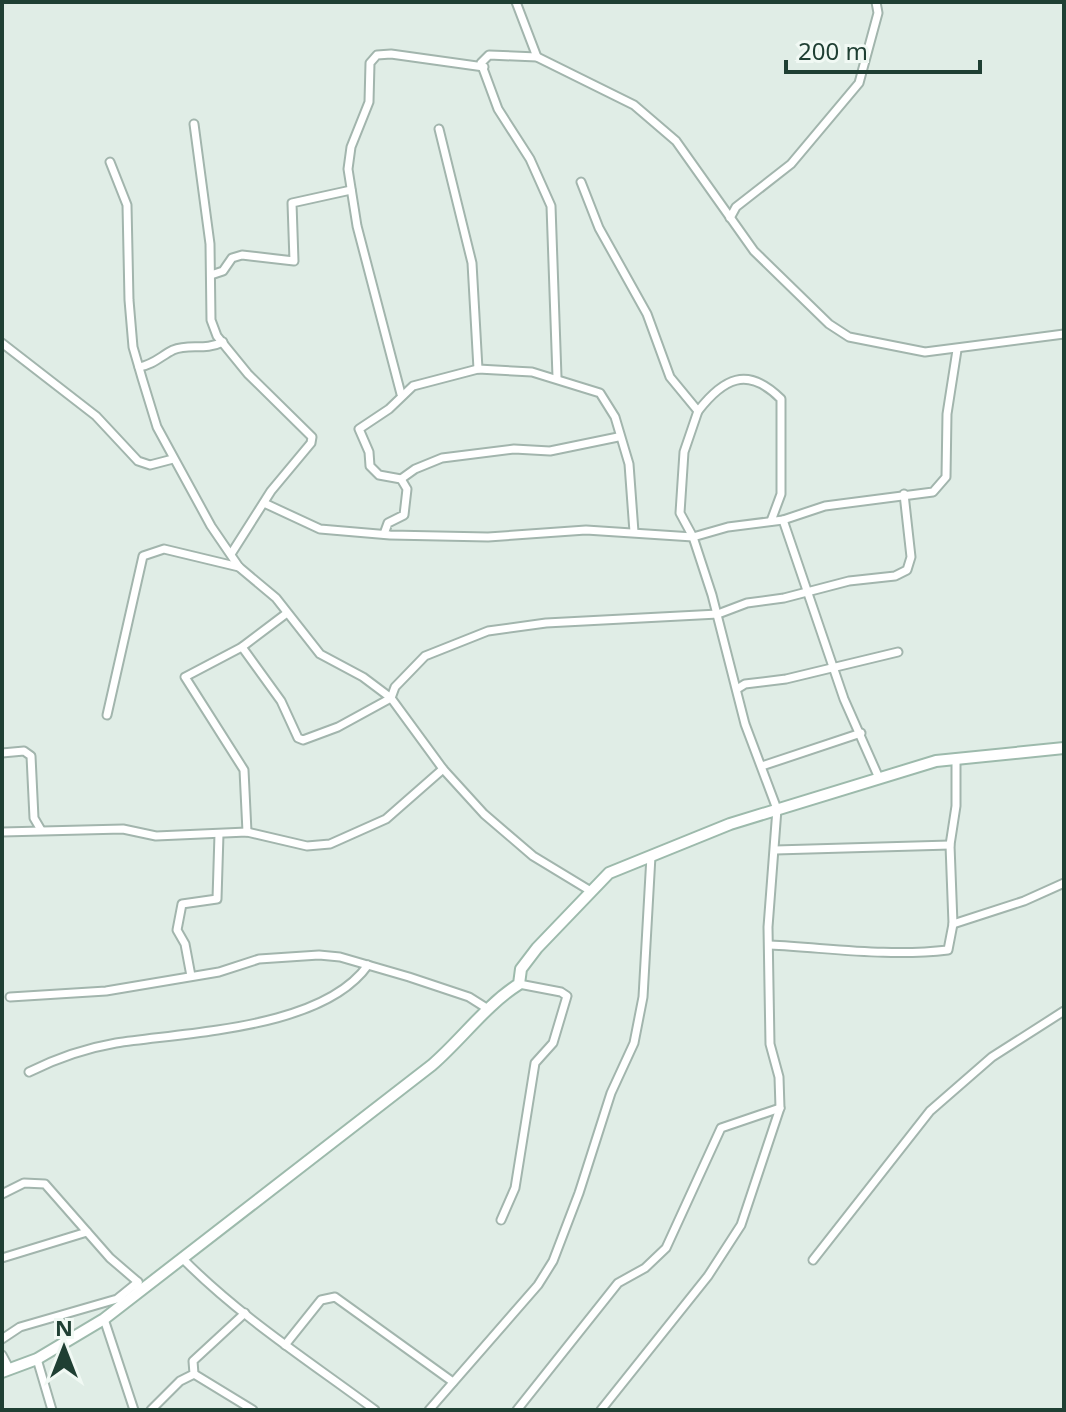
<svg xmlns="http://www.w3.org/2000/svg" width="1066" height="1412" font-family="'Noto Sans',sans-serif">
<rect width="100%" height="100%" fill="#e0ede6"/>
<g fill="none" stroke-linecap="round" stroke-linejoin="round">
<defs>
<g id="street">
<polyline points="516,2 537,57"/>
<polyline points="194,124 210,244 211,320 217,336 248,374 312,437 311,443 271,491 231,554"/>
<polyline points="439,129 472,263 478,369"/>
<polyline points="110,162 127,205 129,300 133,347 142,378 157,427 211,526 239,567 276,598 320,654 363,677 391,698 443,769 484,814 533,856 589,890"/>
<polyline points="581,182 599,228 647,314 670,377 698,411 684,452 680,513 693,537 712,595 745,724 777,809 768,927 769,987 770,1044 779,1077 780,1108 741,1225 708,1276 601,1410"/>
<polyline points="730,218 736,207 791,164 859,83 878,13 876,2"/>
<polyline points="211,275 223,271 232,258 242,255 294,261 292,203 351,190"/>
<polyline points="2,343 96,416 138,461 150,465 173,459"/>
<path d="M139,367c14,-2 22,-11 34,-17 16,-7 31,1 50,-8"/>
<polyline points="557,377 551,206 530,159 498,109 481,63 489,55 537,57 634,105 676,141 754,251 829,324 849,337 925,352 1064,334"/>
<polyline points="401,394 357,226 348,169 351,147 369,102 370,63 377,55 391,54 484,67"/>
<path d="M698,411c25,-32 49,-46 83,-12v95l-10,27"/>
<polyline points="401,479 415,469 442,458 514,449 550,451 618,437"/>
<polyline points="264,503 320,529 390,535 488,537 586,530 693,537 728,527 783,520 825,506 933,492 946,477 947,414 957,350"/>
<polyline points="783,520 844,699 879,778"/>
<polyline points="384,534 388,523 404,515 407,489 401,479 379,475 370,466 369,452 359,429 389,409 413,386 478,369 532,372 600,393 615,417 629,464 634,532"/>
<polyline points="242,647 281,701 298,738 303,740 338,727 391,698 395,687 425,656 488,631 546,623 718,614 747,603 784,598 849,581 895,576 907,570 911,557 904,494"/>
<polyline points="737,689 745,684 786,679 898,652"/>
<polyline points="107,715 143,556 164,549 239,567"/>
<polyline points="2,753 24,751 31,756 34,818 41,830"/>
<polyline points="762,766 861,733"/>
<polyline points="2,832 123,829 156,836 247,832 307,846 330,844 386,819 443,769"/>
<polyline points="247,832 244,770 185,677 242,647 287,613"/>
<polyline points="775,850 950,845"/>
<polyline points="953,924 1024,901 1064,883"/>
<path d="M770,945c60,3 118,12 178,5l5,-26 -3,-79 6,-39v-48"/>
<polyline points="191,976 185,944 177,930 182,904 217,899 219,834"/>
<polyline points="10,997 106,991 219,972 259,959 319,955 340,957 409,977 469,997 488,1009"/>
<path d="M29,1072c26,-13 58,-24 87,-29 72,-11 207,-14 252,-78"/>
<polyline points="2,1194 24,1183 45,1184 110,1258 138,1282 138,1292"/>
<polyline points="501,1220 515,1188 535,1063 553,1043 567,996 561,992 519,984"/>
<polyline points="2,1258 87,1232"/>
<path d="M182,1258c57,58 127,103 193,152"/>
<polyline points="813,1260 930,1111 992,1057 1064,1011"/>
<polyline points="104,1319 134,1410"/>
<polyline points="2,1339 20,1327 117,1299 138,1282"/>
<polyline points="285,1345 321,1300 335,1297 453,1382"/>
<polyline points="2,1355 10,1370"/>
<polyline points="37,1359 52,1410"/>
<polyline points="194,1374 253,1410"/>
<polyline points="151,1410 180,1381 194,1374 193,1361 245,1313"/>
<polyline points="429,1410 538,1285 553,1261 579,1193 611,1093 634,1043 643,997 651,856"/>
<polyline points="517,1410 618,1283 645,1268 666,1248 721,1128 780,1108"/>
</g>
<path id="secondary" d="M2,1372l35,-13 67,-40 328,-254c30,-26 54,-60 87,-81l2,-15 16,-21 72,-75 121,-49 206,-63 128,-13"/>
</defs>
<use href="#street" stroke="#a2b5ad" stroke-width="11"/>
<use href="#secondary" stroke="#9dbaac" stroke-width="14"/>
<use href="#street" stroke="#fff" stroke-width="7"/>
<use href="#secondary" stroke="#fff" stroke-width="10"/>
</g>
<rect width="1066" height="1412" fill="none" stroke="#1f3f33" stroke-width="8"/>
<g transform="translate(64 1348)" stroke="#f1f9f4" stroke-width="6" paint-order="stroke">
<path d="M0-6L14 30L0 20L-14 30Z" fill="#1f3f33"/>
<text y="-12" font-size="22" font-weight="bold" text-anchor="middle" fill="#1f3f33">N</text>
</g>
<path d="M786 60v12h194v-12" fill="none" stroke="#1f3f33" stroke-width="4"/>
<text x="798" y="60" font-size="24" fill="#1f3f33" stroke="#f1f9f4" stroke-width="6" paint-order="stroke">200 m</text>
</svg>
